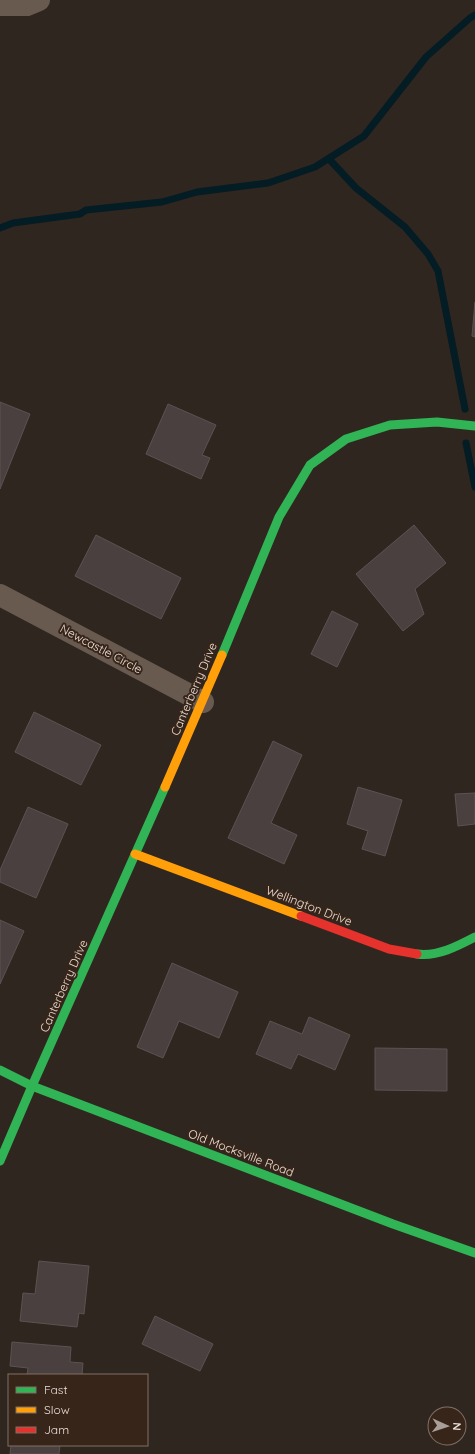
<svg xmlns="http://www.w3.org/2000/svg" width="475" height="1454" font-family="Quicksand,sans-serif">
<rect width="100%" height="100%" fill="#302620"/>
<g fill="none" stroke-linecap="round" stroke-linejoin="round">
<g stroke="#041c24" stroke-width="7">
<polyline points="329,159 356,188 405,227 428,254 438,271 465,409"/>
<polyline points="0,228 13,223 80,214 86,210 162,202 197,192 268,183 315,167 364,136 426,57 470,18 475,15"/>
<polyline points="466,443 475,487"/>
</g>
</g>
<g fill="#4a403f" stroke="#5b5352">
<polygon points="475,302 475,337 472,336"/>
<polygon points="0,402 30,414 0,489"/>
<polygon points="168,404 216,425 202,455 210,458 201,479 146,454"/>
<polygon points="414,525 446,563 415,589 424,614 403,631 356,574"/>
<polygon points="96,535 181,578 161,619 75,576"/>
<polygon points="332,611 358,624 337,667 311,654"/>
<polygon points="34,712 101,745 81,785 15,752"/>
<polygon points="273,741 302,755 271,823 297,835 284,864 228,838"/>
<polygon points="358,787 402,800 385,856 362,849 368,831 347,824"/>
<polygon points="475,793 475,824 458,826 455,794"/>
<polygon points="28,807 68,824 36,898 0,882 0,870"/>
<polygon points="0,920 24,931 0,984"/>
<polygon points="172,963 238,992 219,1038 179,1021 163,1058 137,1047"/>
<polygon points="309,1017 350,1035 335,1070 298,1054 291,1069 256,1054 270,1021 302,1034"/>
<polygon points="375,1048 447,1049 447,1091 375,1090"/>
<polygon points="39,1261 89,1266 84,1314 79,1313 77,1327 20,1321 23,1293 35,1294"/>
<polygon points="155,1316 213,1344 200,1371 142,1344"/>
<polygon points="12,1342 71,1347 70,1362 83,1363 82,1375 27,1375 28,1368 10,1366"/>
<polygon points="11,1445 60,1445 59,1454 10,1454"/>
</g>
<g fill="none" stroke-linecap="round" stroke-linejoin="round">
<g stroke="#695a50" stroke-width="22">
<polyline points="0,5 27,5 39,0"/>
<polyline points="0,595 203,702"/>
</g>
<g stroke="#30b455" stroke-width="9">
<polyline points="222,655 279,517 310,465 346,439 390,425 437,422 475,426"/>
<path d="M417,954c20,3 41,-8 58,-17"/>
<polyline points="0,1070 32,1086 393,1224 475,1253"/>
<polyline points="0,1161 32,1086 165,787"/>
</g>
<g stroke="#ff9f0a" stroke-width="9">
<polyline points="165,787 222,655"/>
<polyline points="135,854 301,916"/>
</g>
<polyline stroke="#e5322d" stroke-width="9" points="301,916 389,949 417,954"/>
</g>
<g text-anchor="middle" stroke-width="4" stroke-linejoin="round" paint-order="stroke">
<g font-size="12" fill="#ece0d8" stroke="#372519">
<text transform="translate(101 649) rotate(28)" y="4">Newcastle Circle</text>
<text transform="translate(194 689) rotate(-67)" y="4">Canterberry Drive</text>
<text transform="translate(309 906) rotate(21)" y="4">Wellington Drive</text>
<text transform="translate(64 986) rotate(-66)" y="4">Canterberry Drive</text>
<text transform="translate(241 1153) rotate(21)" y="4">Old Mocksville Road</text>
</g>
</g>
<rect x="8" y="1374" width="140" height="72" fill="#372519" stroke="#7f7065"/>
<rect x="16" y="1387" width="20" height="6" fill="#30b455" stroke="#7f7065"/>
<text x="44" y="1394" font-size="12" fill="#ece0d8">Fast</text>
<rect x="16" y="1407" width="20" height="6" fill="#ff9f0a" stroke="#7f7065"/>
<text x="44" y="1414" font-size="12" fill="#ece0d8">Slow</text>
<rect x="16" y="1427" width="20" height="6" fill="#e5322d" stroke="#7f7065"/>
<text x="44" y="1434" font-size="12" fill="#ece0d8">Jam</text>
<g transform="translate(447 1426) rotate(93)"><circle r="19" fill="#372519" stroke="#7f7065"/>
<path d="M0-3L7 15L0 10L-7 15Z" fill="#aa9f98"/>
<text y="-6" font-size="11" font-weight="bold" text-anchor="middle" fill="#ece0d8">N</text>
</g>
</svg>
